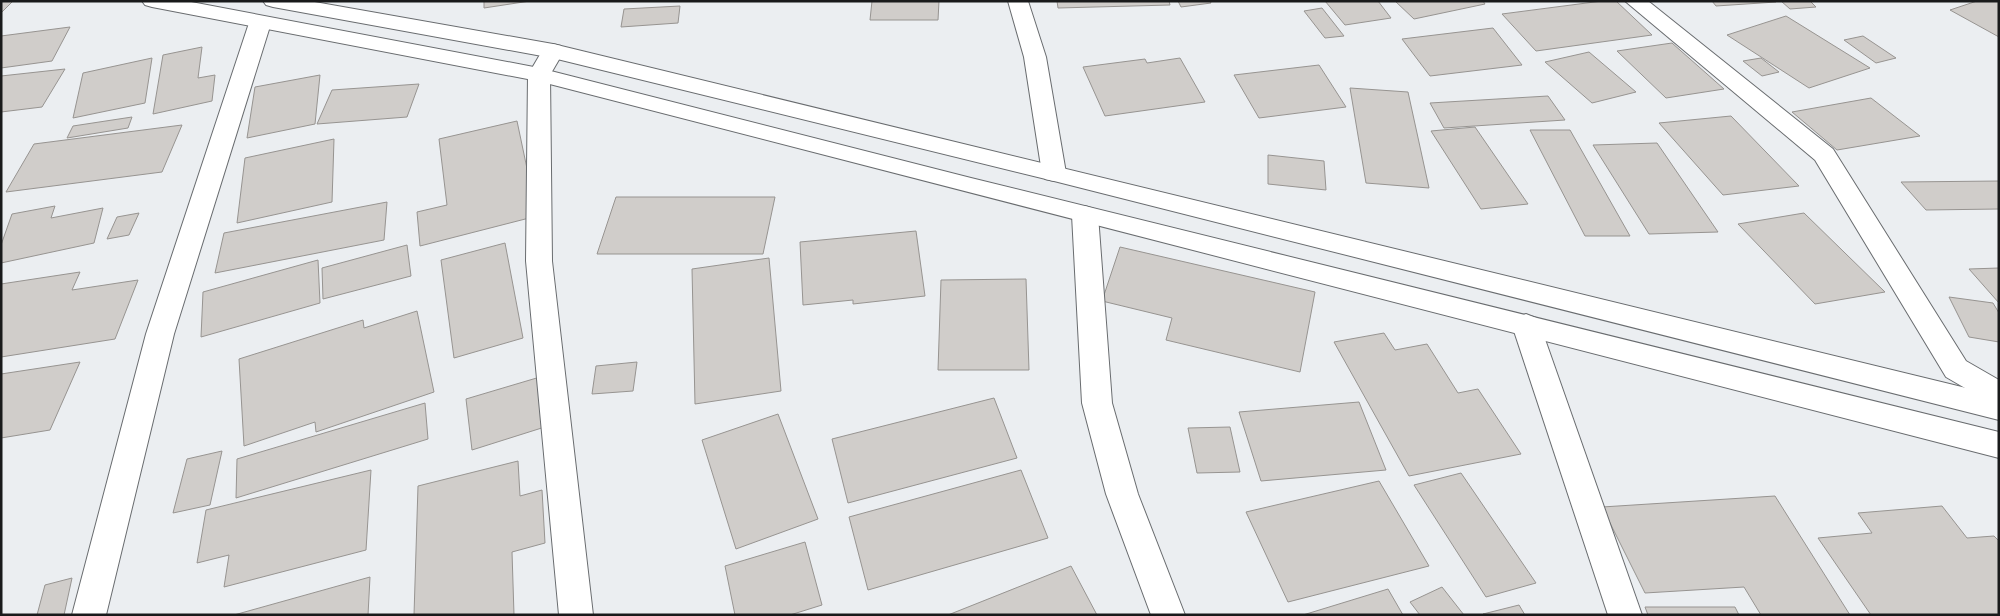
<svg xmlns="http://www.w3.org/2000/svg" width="2000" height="616" font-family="Commissioner,sans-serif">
<rect width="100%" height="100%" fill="#ebeef1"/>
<g fill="#d0cdca" stroke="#979491">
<polygon points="1,1 13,1 1,13"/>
<polygon points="484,1 530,1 484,8"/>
<polygon points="872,1 939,1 938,20 870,20"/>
<polygon points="1057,1 1169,1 1170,5 1058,8"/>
<polygon points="1178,1 1210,1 1211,3 1181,7"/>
<polygon points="1325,1 1378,1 1391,18 1345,25"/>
<polygon points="1395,1 1483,1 1485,4 1414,19"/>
<polygon points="1602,1 1616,1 1652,35 1536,51 1502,14"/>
<polygon points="1712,1 1775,1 1776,2 1716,6"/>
<polygon points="1781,1 1810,1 1816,7 1790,9"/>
<polygon points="1977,1 1999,1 1999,37 1950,10"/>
<polygon points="680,6 678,23 621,27 624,9"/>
<polygon points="1322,8 1344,36 1325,38 1304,11"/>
<polygon points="1786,16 1870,68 1809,88 1727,35"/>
<polygon points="70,27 52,61 1,68 1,36"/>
<polygon points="1493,28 1522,65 1430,76 1402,39"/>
<polygon points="1863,36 1896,58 1876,63 1844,40"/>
<polygon points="1672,43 1724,89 1666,98 1617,51"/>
<polygon points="202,47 198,78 215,75 212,101 153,114 163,55"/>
<polygon points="1589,52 1636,92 1592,103 1545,62"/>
<polygon points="152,58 145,103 73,118 83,73"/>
<polygon points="1180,58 1205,102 1105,116 1083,67 1145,59 1147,63"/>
<polygon points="1761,58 1779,72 1762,76 1743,61"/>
<polygon points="1319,65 1346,107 1259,118 1234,75"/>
<polygon points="65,69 42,107 1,112 1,76"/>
<polygon points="320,75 315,124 247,138 255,87"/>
<polygon points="419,84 407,117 317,124 332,90"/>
<polygon points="1350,88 1408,92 1429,188 1366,183"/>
<polygon points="1548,96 1565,120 1444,128 1430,103"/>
<polygon points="1871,98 1920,136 1837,150 1792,112"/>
<polygon points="1731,116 1799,186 1723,195 1659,123"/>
<polygon points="132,117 128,128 67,138 73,126"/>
<polygon points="517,121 537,216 420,246 417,212 447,205 439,139"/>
<polygon points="182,125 162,172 6,192 34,144"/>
<polygon points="1475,127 1528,204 1481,209 1431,131"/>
<polygon points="1530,130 1570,130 1630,236 1585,236"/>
<polygon points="334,139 332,202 237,223 245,158"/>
<polygon points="1657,143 1718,232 1649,234 1593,145"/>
<polygon points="1268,155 1324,161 1326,190 1268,184"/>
<polygon points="1999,181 1999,209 1926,210 1901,182"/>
<polygon points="616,197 775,197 763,254 597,254"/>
<polygon points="387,202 384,240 215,273 224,233"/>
<polygon points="55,206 51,218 103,208 94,243 1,263 1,245 12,214"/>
<polygon points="139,213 129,235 107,239 117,217"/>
<polygon points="1804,213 1885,292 1815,304 1738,224"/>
<polygon points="916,231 925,296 853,304 853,300 803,305 800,242"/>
<polygon points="505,243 523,338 454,358 441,260"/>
<polygon points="407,245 411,276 323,299 322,268"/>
<polygon points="1120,247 1315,292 1300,372 1166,340 1172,318 1102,301"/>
<polygon points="769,258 781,391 695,404 692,269"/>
<polygon points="318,260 320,303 201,337 203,292"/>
<polygon points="1999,268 1999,303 1969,269"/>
<polygon points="80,272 72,290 138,280 115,339 1,357 1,284"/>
<polygon points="1026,279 1029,370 938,370 941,280"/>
<polygon points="1949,297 1993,303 1999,313 1999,342 1969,337"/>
<polygon points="417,311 434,392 316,432 315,422 244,446 239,359 363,320 364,328"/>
<polygon points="1384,333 1395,350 1427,344 1458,393 1478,389 1521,454 1409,476 1334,342"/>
<polygon points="80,362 50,430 1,438 1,374"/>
<polygon points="637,362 633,391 592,394 596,366"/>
<polygon points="540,377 548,426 472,450 466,399"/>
<polygon points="994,398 1017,458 848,503 832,439"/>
<polygon points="1359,402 1386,470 1261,481 1239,412"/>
<polygon points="425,403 428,439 236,498 237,459"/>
<polygon points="778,414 818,519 736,549 702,440"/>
<polygon points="1230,427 1240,472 1197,473 1188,428"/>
<polygon points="222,451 210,505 173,513 187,459"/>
<polygon points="518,461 520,496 542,490 545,543 512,552 514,615 414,615 418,486"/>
<polygon points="371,470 366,550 224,587 229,555 197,563 206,510"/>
<polygon points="1021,470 1048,538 868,590 849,517"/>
<polygon points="1461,473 1536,583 1486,597 1414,485"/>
<polygon points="1379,481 1429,566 1288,602 1246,512"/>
<polygon points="1775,496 1850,615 1761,615 1744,587 1645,593 1602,507"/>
<polygon points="1942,506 1967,538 1994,536 1999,541 1999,615 1871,615 1818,538 1872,533 1858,513"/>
<polygon points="805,542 822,605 790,615 735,615 725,566"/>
<polygon points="1071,566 1097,615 948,615"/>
<polygon points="370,577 368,615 234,615"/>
<polygon points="72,578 64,615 37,615 45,585"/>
<polygon points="1442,587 1464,615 1420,615 1410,602"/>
<polygon points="1388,589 1403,615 1303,615"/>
<polygon points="1519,605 1525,615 1483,614"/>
<polygon points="1645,607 1735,607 1739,615 1648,615"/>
</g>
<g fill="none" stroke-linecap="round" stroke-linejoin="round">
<defs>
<g id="street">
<polygon points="1008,1 1028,1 1046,57 1066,173 1063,179 1054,181 1045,179 1042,173 1024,57"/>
<polygon points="1625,1 1648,1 1833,149 1966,361 1999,380 1999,406 1989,402 1946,377 1815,160"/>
<polygon points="260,17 267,19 271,23 174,334 106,615 72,615 146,334 249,23 253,19"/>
<polygon points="553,44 561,46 564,51 550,75 552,261 593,615 559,615 526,261 528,75 545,46"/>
<polygon points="1085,206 1094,209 1098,215 1112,403 1138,494 1185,615 1151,615 1106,494 1082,403 1072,215 1076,209"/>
<polygon points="1526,314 1536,318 1540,325 1642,615 1608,615 1512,325 1516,318"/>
</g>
<g id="primary">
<polygon points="142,1 186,1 539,68 971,178 1999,432 1999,458 538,81 152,7 145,5"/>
<polygon points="263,1 309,1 553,44 1999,396 1999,420 1054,181 553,58 273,7 266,5"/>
</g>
</defs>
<use href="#street" stroke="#696c6f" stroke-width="2"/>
<use href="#primary" stroke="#696c6f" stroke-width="2"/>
<use href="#street" fill="#fff" fill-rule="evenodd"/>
<use href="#primary" fill="#fff" fill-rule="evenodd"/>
</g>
<rect width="2000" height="616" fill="none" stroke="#191a1b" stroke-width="5"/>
</svg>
